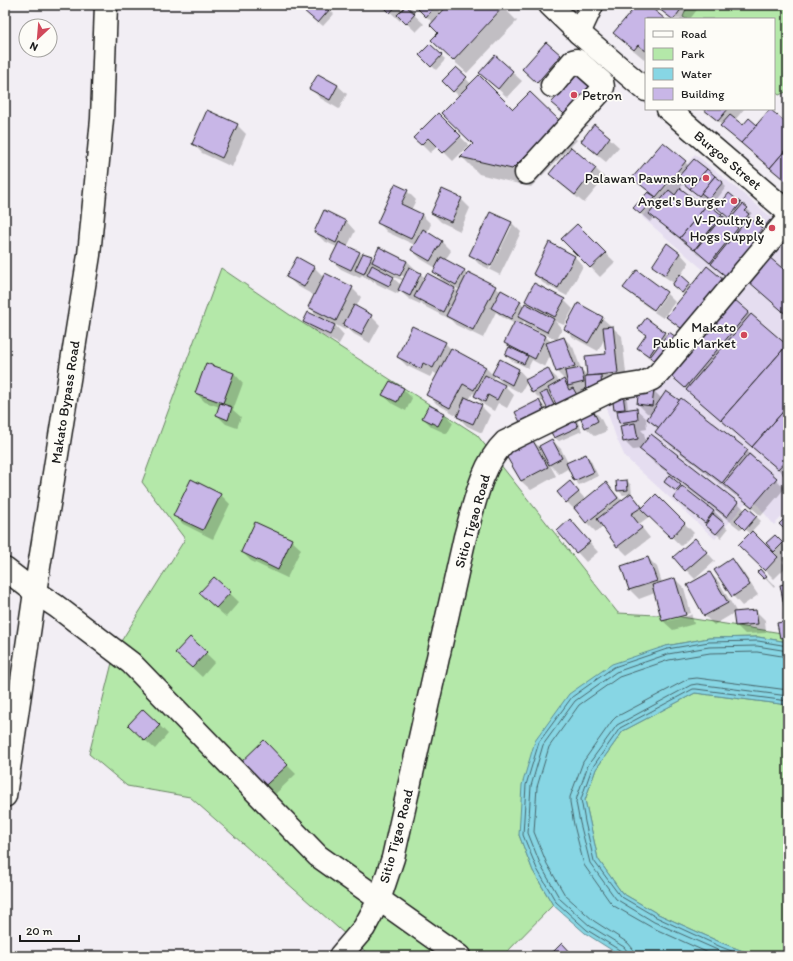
<svg xmlns="http://www.w3.org/2000/svg" width="793" height="961" font-family="Itim,sans-serif">
<rect width="100%" height="100%" fill="#f2eef4"/>
<filter id="ink" filterUnits="userSpaceOnUse"><feTurbulence type="fractalNoise" baseFrequency=".025" numOctaves="2"/><feDisplacementMap in="SourceGraphic" scale="8" xChannelSelector="R" yChannelSelector="G"/><feConvolveMatrix kernelMatrix="1 2 1 2 8 2 1 2 1" color-interpolation-filters="sRGB"/></filter>
<g filter="url(#ink)">
<polygon fill="#e5ddf0" points="695,154 788,231 788,510 774,525 751,497 715,539 625,457 616,437 607,411 606,396 654,382 734,296 642,217"/>
<g fill="#b4e8a9" stroke="#688262">
<polygon points="688,5 788,5 788,91 779,95 774,91 774,19 686,19 683,17"/>
<polygon points="221,268 290,315 477,435 618,613 675,616 788,634 788,642 758,637 709,638 666,646 519,835 533,871 553,905 503,956 371,956 355,943 190,797 127,786 89,754 115,651 185,539 142,482"/>
<polygon points="695,693 788,705 788,956 756,956 722,943 658,914 622,893 598,859 585,800 596,769 623,731"/>
</g>
<polygon fill="#87d6e4" stroke="#5c8c94" points="758,637 788,642 788,705 695,693 623,731 596,769 585,800 598,859 622,893 658,914 722,943 756,956 621,956 585,933 553,905 533,871 519,835 522,785 535,741 569,694 612,664 666,646 709,638"/>
<g fill="#0003" fill-rule="evenodd">
<polygon points="308,5 324,5 334,14 323,26 309,14"/>
<polygon points="383,5 415,5 410,11 424,24 416,32 402,19 400,21"/>
<polygon points="415,5 434,5 442,14 450,5 501,5 517,21 467,73 446,54 440,33 433,23"/>
<polygon points="639,5 646,5 663,19 646,19 646,56 644,59 624,42 615,33"/>
<polygon points="661,5 697,5 699,7 690,19 671,19 659,8"/>
<polygon points="546,43 570,65 547,91 532,78"/>
<polygon points="430,46 445,60 436,70 421,55"/>
<polygon points="495,57 522,81 507,97 490,82"/>
<polygon points="456,68 471,84 513,110 530,94 577,140 531,187 479,174 462,157 474,144 459,96 443,81"/>
<polygon points="337,85 347,94 339,109 320,98 311,89"/>
<polygon points="702,109 744,109 735,120 743,127 785,123 788,120 788,184 731,135 722,126 722,125"/>
<polygon points="438,115 469,145 453,161 438,146 430,153 415,138"/>
<polygon points="237,125 246,134 232,167 202,153 193,144"/>
<polygon points="609,138 619,147 606,162 591,150 582,141"/>
<polygon points="685,162 689,166 722,183 726,187 714,203 711,200 708,204 684,183 680,189 709,212 721,216 739,230 742,227 735,220 734,222 722,212 740,204 752,213 749,216 752,219 751,221 762,229 771,238 768,257 788,274 788,316 763,294 749,281 742,290 660,223 654,218 650,222 634,208 649,192 634,178"/>
<polygon points="595,168 605,178 584,203 559,183 550,174"/>
<path d="M407,191l9,9 -5,10 11,5 9,9 -4,9 14,8 10,10 -6,9 19,11 4,4 27,12 6,5 19,10 4,4 10,3 -8,-8 38,-1 9,9 -9,16 -9,-4 7,8 -5,11 -29,-14 -4,-5 -2,4 24,12 5,5 13,-4 9,9 8,22 7,7 -2,-19 21,-2 -2,-17 -7,13 -24,-13 -9,-9 37,-11 20,18 5,46 -36,26 9,9 7,14 -12,5 -10,-9 -5,-11 -4,2 6,13 -23,10 -5,-4 12,-21 -14,-21 -1,1 9,19 -16,-15 -4,2 4,4 6,12 -34,-5 25,-13 -8,-8 -6,-10 -6,11 -17,-9 -9,-8 -2,4 11,5 10,10 -7,13 -9,-5 -4,8 -10,-6 -9,-9 1,-1 -3,-2 -4,7 12,6 9,9 -8,18 -15,-7 -9,-9v-1l-21,-12 -9,-9 10,-20 -5,-3 -3,5 -23,-11 -9,-9 47,-14 6,6 35,19 7,7 8,-15 18,10 9,10 19,-11 10,9 2,5 6,-3 -8,-8 -6,-18 -6,13 -13,-7 -4,8 -17,-8 -5,-5 4,-8 -4,-4 9,-19 -13,-7 -6,-5 -13,26 -27,-13 -5,-5 -27,-14 -3,-4 -1,2 -11,-5 -9,-8 -2,3 -21,-10 -3,-4v2l-8,-4 -4,-3 -2,3 -19,-9 -10,-9 6,-13 -13,-6 -9,-9 31,-11 9,10 -8,16 12,6 3,3 9,1 3,3 5,-12 28,13 18,17 20,5 -11,-11 2,-4 -15,-9 -9,-9 3,-5 -28,-13 -9,-10zM382,266l23,11 -1,2 -22,-11zM391,276l13,5 -2,5zM454,287l6,3 -1,3zM568,380l1,6 -4,-4z"/>
<polygon points="461,199 470,208 460,231 441,222 432,213"/>
<polygon points="490,213 512,223 521,232 500,275 490,270 512,226 510,226 489,269 479,264 470,255"/>
<polygon points="577,225 615,262 600,277 563,239"/>
<polygon points="668,245 680,253 689,263 680,276 692,286 695,340 677,326 668,317 685,296 673,285 674,283 662,275 653,266"/>
<polygon points="574,256 583,266 567,296 543,283 534,274"/>
<polygon points="298,258 315,268 324,277 352,288 361,297 356,307 371,316 380,325 370,343 354,334 346,327 345,330 334,324 344,335 339,344 314,331 304,322 320,318 309,307 315,296 297,286 288,277"/>
<polygon points="624,287 665,293 652,310 634,297"/>
<polygon points="667,294 675,302 663,318 654,312"/>
<polygon points="734,301 788,348 788,478 701,403 670,374"/>
<polygon points="646,320 667,335 658,364 648,357 639,347 647,336 639,329"/>
<polygon points="234,373 243,383 233,410 241,417 237,428 226,424 217,415 220,407 205,402 196,393"/>
<polygon points="403,389 412,398 406,411 393,404 383,395"/>
<polygon points="654,391 662,399 747,451 785,488 761,516 737,495 736,496 670,445 657,431 658,429 648,419 652,414 647,413 638,404"/>
<polygon points="623,395 627,400 628,410 636,409 646,418 647,429 641,430 644,433 646,443 651,435 738,503 745,510 747,508 761,521 751,532 775,555 776,554 767,543 775,536 788,550 788,556 782,562 787,566 774,579 740,545 751,534 743,527 741,530 673,477 672,479 714,511 723,520 721,522 728,529 721,538 706,524 683,507 674,498 678,493 666,482 671,475 654,463 641,449 633,450 624,441 624,426 620,422 619,413 615,410"/>
<polygon points="444,413 453,423 447,434 432,427 423,418"/>
<polygon points="532,440 539,447 552,440 561,449 568,463 585,455 590,459 598,476 579,485 575,480 569,468 559,474 550,465 556,476 531,490 521,481 507,454"/>
<polygon points="627,481 631,485 632,495 644,508 656,495 694,533 681,546 650,516 639,524 650,538 627,555 618,546 603,526 596,532 587,523 577,510 576,511 567,502 558,492 570,482 586,500 606,484 615,493 622,501 631,494 623,495 618,490"/>
<polygon points="221,495 230,504 213,539 183,524 174,515"/>
<polygon points="570,521 598,552 586,562 558,531"/>
<polygon points="291,540 301,549 287,578 251,561 242,552"/>
<polygon points="704,549 715,561 695,579 686,570"/>
<path d="M648,558l9,9 5,16 13,-4 9,9 10,36 -21,6 -10,-9 -8,-28 -16,6 -9,-9zM690,613l1,2 -23,6v-2z"/>
<polygon points="732,560 741,569 758,595 742,606 733,596 716,570"/>
<polygon points="760,571 775,586 774,588 759,572"/>
<polygon points="710,573 719,582 737,613 756,611 765,620 766,633 745,634 736,625 734,613 714,625 705,616 688,585"/>
<polygon points="214,578 239,602 226,617 209,602"/>
<polygon points="788,622 788,645 781,637"/>
<polygon points="190,638 215,662 202,677 186,662"/>
<polygon points="159,725 168,734 155,749 138,734"/>
<polygon points="273,751 296,774 268,801 259,792"/>
</g>
<g fill="none" stroke-linecap="round" stroke-linejoin="round">
<g stroke="#47666c" stroke-width="1">
<polyline points="623,956 621,951 587,930 556,902 537,869 523,835 526,785 539,742 572,697 614,667 667,649 709,642 758,641 788,646"/>
<polyline points="628,956 627,951 624,947 590,926 560,899 541,866 528,833 531,786 543,745 575,701 616,672 668,654 709,647 757,646 788,651"/>
<polyline points="634,956 633,949 628,943 594,921 565,895 547,864 534,832 537,787 549,747 579,705 619,677 669,660 710,653 757,652 788,657"/>
<polyline points="715,956 651,927 614,906 610,902 584,865 574,825 570,802 570,797 583,762 612,721 616,717 688,679 697,678 788,690"/>
<polyline points="731,956 654,922 616,899 590,863 580,823 576,802 577,797 588,765 617,725 691,685 697,684 788,696"/>
<polyline points="745,956 721,947 656,917 620,896 594,861 585,822 581,799 592,768 620,728 693,689 696,689 788,701"/>
</g>
</g>
<g fill="#c8b6e7" stroke="#1c1c1c">
<polygon points="307,5 326,5 330,9 318,23 303,10"/>
<polygon points="382,5 397,5 390,13"/>
<polygon points="414,5 434,5 435,6 426,17"/>
<polygon points="448,5 502,5 504,6 453,61 431,40 438,33 430,25"/>
<polygon points="637,5 648,5 665,19 646,19 646,51 638,45 634,50 613,33"/>
<polygon points="660,5 684,5 674,19 672,19 658,8"/>
<polygon points="406,6 415,14 406,24 397,15"/>
<polygon points="546,42 561,55 537,83 522,69"/>
<polygon points="430,44 442,55 431,67 419,55"/>
<polygon points="495,55 513,71 498,89 479,73"/>
<polygon points="456,67 467,77 453,92 442,81"/>
<polygon points="579,73 596,88 569,118 551,103"/>
<polygon points="318,74 338,85 330,100 309,89"/>
<polygon points="479,75 513,109 530,92 560,121 512,169 460,157 473,144 441,113"/>
<polygon points="703,109 728,109 718,121"/>
<polygon points="770,109 785,122 788,118 788,147 770,168 741,143"/>
<polygon points="207,110 238,124 222,158 192,144"/>
<polygon points="438,113 461,136 443,153 428,138 421,145 413,138"/>
<polygon points="730,115 743,125 749,118 757,125 741,143 720,126"/>
<polygon points="594,124 610,137 597,154 581,141"/>
<polygon points="663,142 686,161 656,197 632,178"/>
<polygon points="571,147 596,168 575,195 549,174"/>
<polygon points="788,147 788,183 770,168"/>
<polygon points="694,159 707,169 690,189 677,178"/>
<polygon points="707,169 715,176 699,196 690,189"/>
<polygon points="715,176 723,182 709,199 701,193"/>
<polygon points="395,184 408,190 401,204 422,214 411,239 377,223"/>
<polygon points="680,188 705,207 680,238 649,214 669,190 675,195"/>
<polygon points="442,189 462,198 451,222 431,213"/>
<polygon points="648,192 656,197 640,214 633,208"/>
<polygon points="729,193 741,203 729,218 717,208"/>
<polygon points="743,204 748,208 745,211 749,214 740,225 731,218"/>
<polygon points="705,207 709,210 712,207 722,215 694,250 680,238"/>
<polygon points="324,210 346,221 336,243 314,232"/>
<polygon points="490,212 512,222 491,266 469,255"/>
<polygon points="723,216 738,228 710,263 695,250"/>
<polygon points="749,217 762,228 756,236 764,242 732,281 711,264"/>
<polygon points="770,220 779,227 773,233 765,226"/>
<polygon points="577,224 606,253 590,268 561,239"/>
<polygon points="423,229 442,241 430,261 411,250"/>
<polygon points="339,242 360,252 351,270 330,260"/>
<polygon points="549,242 575,256 558,288 533,274"/>
<polygon points="667,243 680,253 665,275 652,266"/>
<polygon points="379,247 407,261 400,276 372,262"/>
<polygon points="363,253 372,256 364,274 355,270"/>
<polygon points="297,257 315,267 304,287 286,277"/>
<polygon points="441,257 465,270 456,285 433,272"/>
<polygon points="769,257 788,273 788,316 748,281"/>
<polygon points="372,265 394,277 389,286 367,275"/>
<polygon points="707,266 725,281 685,331 666,317"/>
<polygon points="409,267 421,273 410,296 398,290"/>
<polygon points="637,270 667,292 654,310 623,288"/>
<polygon points="468,272 496,286 473,330 446,316"/>
<polygon points="325,273 353,287 336,321 308,307"/>
<polygon points="427,273 455,288 443,312 414,297"/>
<polygon points="680,274 690,283 682,293 672,285"/>
<polygon points="534,283 565,299 555,317 525,301"/>
<polygon points="501,290 521,301 511,319 491,308"/>
<polygon points="734,299 749,312 685,388 669,374"/>
<polygon points="525,303 554,319 547,332 518,317"/>
<polygon points="578,303 603,317 588,343 564,329"/>
<polygon points="354,305 372,315 361,335 343,325"/>
<polygon points="308,312 335,325 330,335 303,322"/>
<polygon points="751,314 787,345 721,420 686,390"/>
<polygon points="646,318 665,332 649,356 637,348 646,335 638,329"/>
<polygon points="515,321 546,336 535,359 504,343"/>
<polygon points="412,326 446,342 433,368 423,363 421,369 397,357"/>
<polygon points="613,326 618,373 587,376 585,356 606,354 603,327"/>
<polygon points="669,332 679,339 660,365 650,357"/>
<polygon points="564,337 575,366 556,372 546,343"/>
<polygon points="787,345 788,346 788,406 752,447 721,420"/>
<polygon points="509,347 528,356 524,364 505,355"/>
<polygon points="451,348 486,367 474,390 463,384 450,408 426,395"/>
<polygon points="500,359 519,369 512,385 492,374"/>
<polygon points="206,363 234,373 223,403 195,393"/>
<polygon points="548,368 554,380 532,393 525,380"/>
<polygon points="581,368 584,382 568,386 565,371"/>
<polygon points="485,375 505,385 497,400 488,395 485,402 474,396"/>
<polygon points="601,375 602,393 586,394 585,377 587,376"/>
<polygon points="564,379 569,390 573,388 577,395 560,412 548,388"/>
<polygon points="390,381 404,388 397,402 382,395"/>
<polygon points="639,388 654,390 652,406 637,404"/>
<polygon points="547,391 557,411 550,414 540,394"/>
<polygon points="666,391 682,402 662,430 647,419"/>
<polygon points="623,394 625,409 614,410 612,395"/>
<polygon points="465,397 482,405 473,424 457,417"/>
<polygon points="681,398 748,450 722,483 655,432"/>
<polygon points="539,400 546,414 522,426 515,412"/>
<polygon points="220,403 232,407 228,420 216,415"/>
<polygon points="429,405 445,413 438,426 422,418"/>
<polygon points="591,406 598,421 585,428 578,413"/>
<polygon points="788,406 788,458 778,469 752,447"/>
<polygon points="637,408 638,420 619,423 617,411"/>
<polygon points="572,413 578,427 554,438 547,424"/>
<polygon points="635,423 638,439 623,442 620,426"/>
<polygon points="651,434 738,502 727,517 639,449"/>
<polygon points="532,439 548,467 521,481 505,454"/>
<polygon points="552,439 562,458 549,465 539,446"/>
<polygon points="586,454 594,472 574,481 566,463"/>
<polygon points="749,454 777,478 752,507 724,484"/>
<polygon points="788,468 788,478 783,474"/>
<polygon points="669,475 681,485 676,491 664,482"/>
<polygon points="191,479 221,494 203,530 173,516"/>
<polygon points="627,480 628,490 617,491 616,481"/>
<polygon points="570,481 579,492 566,503 557,492"/>
<polygon points="606,482 618,498 586,523 574,508"/>
<polygon points="682,486 714,511 705,523 673,498"/>
<polygon points="631,493 642,507 631,514 642,528 617,547 597,519"/>
<polygon points="656,494 685,523 671,538 641,509"/>
<polygon points="747,507 757,516 745,530 735,520"/>
<polygon points="713,514 725,524 716,534 705,525"/>
<polygon points="788,515 788,533 779,524"/>
<polygon points="570,519 590,542 576,553 557,531"/>
<polygon points="255,522 292,539 278,570 241,552"/>
<polygon points="752,531 778,557 765,571 738,545"/>
<polygon points="775,535 783,543 774,552 766,543"/>
<polygon points="695,538 707,552 685,571 673,557"/>
<polygon points="648,557 657,581 629,590 621,566"/>
<polygon points="732,558 750,585 732,597 714,570"/>
<polygon points="760,569 767,577 764,579 757,572"/>
<polygon points="710,572 728,603 704,616 687,585"/>
<polygon points="214,577 231,592 216,608 199,593"/>
<polygon points="675,578 686,615 662,621 652,585"/>
<polygon points="788,583 788,610 785,610 780,585"/>
<polygon points="756,610 758,624 735,626 733,612"/>
<polygon points="788,621 788,636 780,638 777,623"/>
<polygon points="190,637 207,652 192,668 175,653"/>
<polygon points="143,709 160,725 145,741 128,725"/>
<polygon points="264,740 288,765 258,792 235,768"/>
<polygon points="562,943 574,956 549,956"/>
</g>
<g fill="none" stroke-linecap="round" stroke-linejoin="round">
<defs>
<g id="minor">
<polyline points="579,33 592,5"/>
<polyline points="526,173 602,90 603,87 602,82 577,60 573,61 552,86"/>
<polyline points="5,569 35,592 56,606 131,663 318,856 459,956"/>
<path d="M340,956l24,-28 15,-28 14,-42 72,-321c9,-31 16,-72 40,-95l113,-55 25,-4 9,-4 7,-6 129,-154"/>
</g>
<g id="major">
<polyline points="550,5 579,33 646,90"/>
<polyline points="668,109 788,212"/>
<polyline points="5,796 35,592 89,255 102,119 106,5"/>
</g>
</defs>
<use href="#minor" stroke="#1c1c1c" stroke-width="25"/>
<use href="#major" stroke="#1c1c1c" stroke-width="25"/>
<use href="#minor" stroke="#fdfcf7" stroke-width="22"/>
<use href="#major" stroke="#fdfcf7" stroke-width="22"/>
</g>
</g>
<g fill="#d1495b" stroke="#fdfcf7" stroke-width="1.5">
<circle cx="574" cy="95" r="4"/>
<circle cx="706" cy="178" r="4"/>
<circle cx="734" cy="201" r="4"/>
<circle cx="772" cy="228" r="4"/>
<circle cx="744" cy="335" r="4"/>
</g>
<g text-anchor="middle" stroke-width="3.5" stroke-linejoin="round" paint-order="stroke">
<g font-size="14" fill="#1c1c1c" stroke="#fdfcf7" text-anchor="end">
<text x="582" y="100" text-anchor="start">Petron</text>
<text x="698" y="183">Palawan Pawnshop</text>
<text x="726" y="206">Angel's Burger</text>
<text x="764" y="225">V-Poultry &amp;<tspan x="764" dy="16">Hogs Supply</tspan></text>
<text x="736" y="332">Makato<tspan x="736" dy="16">Public Market</tspan></text>
</g>
<g font-size="14" fill="#1c1c1c" stroke="#fdfcf7">
<text transform="translate(728 160) rotate(40)" y="5">Burgos Street</text>
<text transform="translate(65 402) rotate(-81)" y="5">Makato Bypass Road</text>
<text transform="translate(472 521) rotate(-74)" y="5">Sitio Tigao Road</text>
<text transform="translate(396 836) rotate(-75)" y="5">Sitio Tigao Road</text>
</g>
</g>
<rect width="793" height="961" fill="none" stroke="#fdfcf7" stroke-width="20"/>
<rect x="10" y="10" width="773" height="941" fill="none" stroke="#1c1c1c" stroke-width="1.5" filter="url(#ink)"/>
<rect x="645" y="18" width="130" height="92" fill="#fdfcf7" stroke="#a3a29f"/>
<rect x="653" y="31" width="20" height="6" fill="#fdfcf7" stroke="#a3a29f"/>
<text x="681" y="38" font-size="12" fill="#1c1c1c">Road</text>
<rect x="653" y="48" width="20" height="12" fill="#b4e8a9" stroke="#a3a29f"/>
<text x="681" y="58" font-size="12" fill="#1c1c1c">Park</text>
<rect x="653" y="68" width="20" height="12" fill="#87d6e4" stroke="#a3a29f"/>
<text x="681" y="78" font-size="12" fill="#1c1c1c">Water</text>
<rect x="653" y="88" width="20" height="12" fill="#c8b6e7" stroke="#a3a29f"/>
<text x="681" y="98" font-size="12" fill="#1c1c1c">Building</text>
<g transform="translate(38 38) rotate(206)"><circle r="19" fill="#fdfcf7" stroke="#a3a29f"/>
<path d="M0-3L7 15L0 10L-7 15Z" fill="#d1495b"/>
<text y="-6" font-size="11" font-weight="bold" text-anchor="middle" fill="#1c1c1c">N</text>
</g>
<path d="M20 935v6h59v-6" fill="none" stroke="#1c1c1c" stroke-width="2"/>
<text x="26" y="935" font-size="12" fill="#1c1c1c" stroke="#fdfcf7" stroke-width="3" paint-order="stroke">20 m</text>
</svg>
